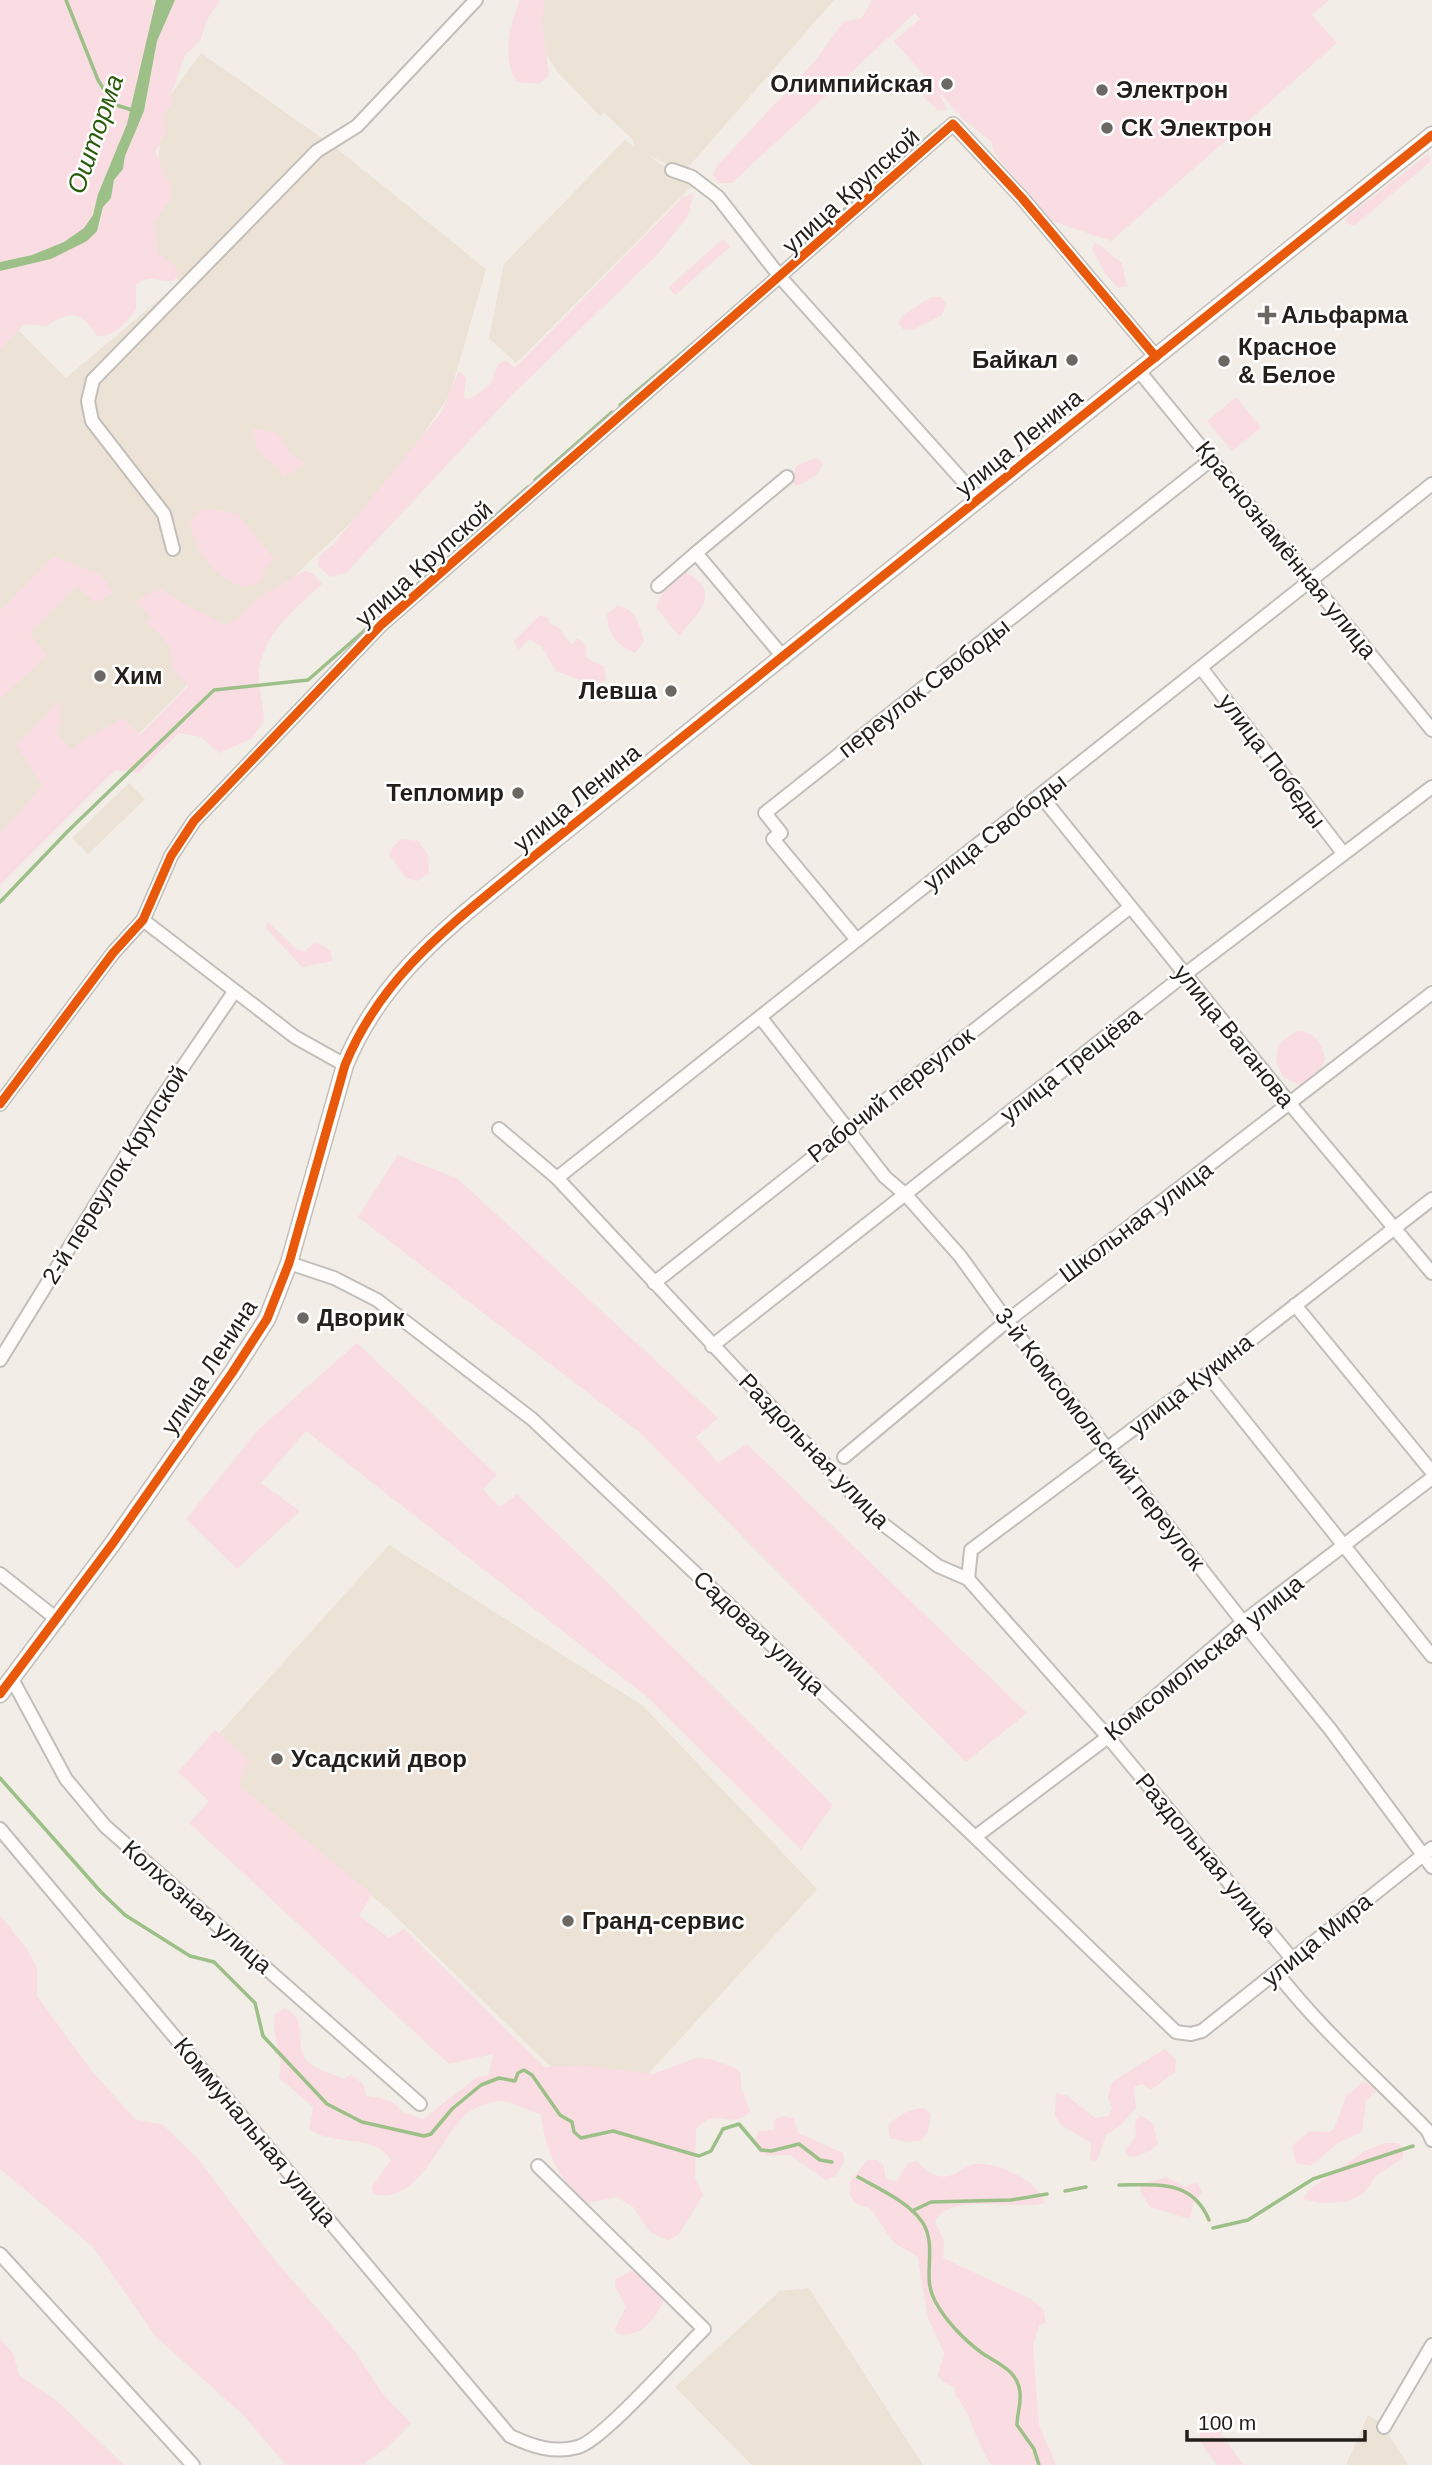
<svg xmlns="http://www.w3.org/2000/svg" width="1432" height="2465" font-family="Helvetica,sans-serif">
<rect width="100%" height="100%" fill="#f2ede7"/>
<g fill="#ede2d6">
<polygon points="545,0 834,0 684,172 648,155 692,186 516,363 489,338 504,264 625,140 635,147 633,140 604,112 600,116 557,71 543,49 539,21"/>
<polygon points="201,53 336,148 486,269 450,394 412,451 372,503 313,558 0,874 0,347 17,329 66,378 181,281 140,252 158,167 163,105"/>
<polygon points="129,783 145,799 88,854 72,838"/>
<polygon points="389,1545 643,1706 817,1889 606,2120 388,1909 199,1756"/>
<polygon points="809,2288 923,2465 752,2465 675,2387 780,2291"/>
<polygon points="1368,2415 1381,2423 1408,2465 1346,2465"/>
</g>
<g fill="#f9dde2">
<polygon points="0,0 151,0 155,7 127,124 98,194 93,215 84,228 65,242 32,255 0,262"/>
<path d="M175,0h45l-12,18 -8,23 -15,14 -14,39 1,10 -9,11 3,16 -11,21 16,35 -1,12 -15,24 3,30 17,13 3,10 -5,5c-16,1 -24,-8 -37,4v24c-9,13 -21,28 -39,27 -15,-25 -27,-26 -50,-10l-23,-2 -24,26v-79l51,-12 18,-9 31,-26 3,-17 8,-9 3,-18 9,-11 2,-13 19,-45 13,-70z"/>
<path d="M520,0h25l-3,21 7,55 -10,8 -22,-2c-16,-25 -7,-57 3,-82z"/>
<polygon points="872,0 1329,0 1312,15 1337,43 1111,241 1052,221 994,153 992,142 964,120 939,92 947,110 938,110 924,98 921,84 931,83 894,41 920,19 915,13 732,183 718,183 713,174 716,167 816,60 841,25 845,21 862,18"/>
<polygon points="1428,154 1431,161 1354,226 1345,222 1346,218"/>
<path d="M693,194l-5,22 -31,39 -145,140 -166,178 -16,4 -12,-11 1,-10 15,-12 107,-131 18,-42 7,7 -2,19 5,2c8,-5 20,-11 24,-20 3,-9 2,-14 13,-19l9,8 168,-171z"/>
<polygon points="723,239 730,247 675,295 669,287"/>
<polygon points="1095,242 1122,263 1127,286 1118,288 1105,273 1092,249"/>
<polygon points="931,297 941,297 946,304 942,315 913,330 904,330 899,324 901,317"/>
<polygon points="1236,397 1261,428 1232,451 1207,421"/>
<polygon points="252,428 277,433 291,454 306,463 284,478 277,467 258,452"/>
<path d="M816,458l7,5c-5,14 -15,18 -27,23l-4,-4 4,-16z"/>
<path d="M209,508l29,6 37,46 -10,8 -3,13 -18,7c-34,-16 -44,-29 -54,-65l8,-12z"/>
<polygon points="53,556 101,574 113,593 95,603 77,586 30,633 47,656 0,699 0,611"/>
<path d="M304,571l8,2 10,11c-27,25 -64,54 -63,94 0,15 5,29 5,44l-13,17 -32,14 -18,-16 -22,-4 -41,40 -23,-3 -115,115v-52l42,-47 -26,-41 44,-45 1,22 -5,10 15,18 10,-9 42,-23 17,17 48,-49 -16,-17c4,-21 -10,-33 -26,-47l5,-5 -14,-14 6,-7 18,-8c19,16 42,24 64,37l11,-5 23,-23z"/>
<path d="M684,571c41,22 14,41 -5,65l-23,-29 17,-34z"/>
<path d="M617,606c18,0 23,21 27,35l-9,12c-19,-9 -27,-17 -28,-39z"/>
<polygon points="540,615 548,618 550,624 558,627 572,645 577,638 586,645 585,655 590,660 604,666 606,680 594,685 556,671 542,647 529,639 520,649 516,648 514,641"/>
<polygon points="401,839 418,841 428,855 429,873 417,881 406,878 390,856 392,848"/>
<polygon points="267,921 297,950 305,951 316,942 330,950 332,961 302,967 266,928"/>
<path d="M1296,1031c18,0 25,11 29,27l-7,18 -16,10 -19,-9 -7,-16 3,-17z"/>
<polygon points="398,1155 458,1179 718,1418 696,1437 718,1463 747,1444 1027,1713 966,1762 639,1432 358,1217"/>
<polygon points="357,1343 497,1475 483,1489 500,1507 517,1494 833,1805 801,1850 646,1696 306,1431 261,1483 300,1511 237,1569 186,1519 259,1429"/>
<path d="M215,1730l34,30 -10,25 133,109 -13,22 30,22 15,-9 140,138 38,-2 71,9 43,-16 14,1 26,9 5,6v14l9,23c-17,21 -34,-6 -54,18l-1,48 8,18 -23,38 -11,8 -19,-9 -17,-25 -16,-10 -29,6c-29,-18 -44,-57 -47,-89 -16,-3 -32,-16 -47,-12 -9,1 -24,8 -30,14 -25,26 -45,86 -89,79l-4,-7 20,-28c-18,-28 -59,-12 -82,-32l4,-21 -34,-29c6,-22 -9,-42 -4,-64l10,-6c25,11 8,39 23,54 8,8 25,12 36,17l7,-5 13,11 2,11c12,2 28,2 35,15l22,8 53,-41 13,-3 4,-21 -44,10 -260,-241 20,-22 -31,-29z"/>
<polygon points="0,1915 27,1949 37,1967 37,1996 91,2070 136,2120 162,2124 199,2160 273,2258 356,2353 383,2394 411,2423 388,2447 362,2465 286,2465 243,2415 156,2337 93,2247 0,2169"/>
<polygon points="1165,2049 1176,2059 1175,2072 1151,2090 1142,2084 1134,2087 1136,2108 1121,2125 1106,2135 1097,2161 1090,2160 1091,2143 1061,2125 1055,2115 1056,2093 1066,2095 1095,2118 1108,2116 1112,2108 1108,2098 1112,2082"/>
<polygon points="1364,2081 1376,2090 1366,2101 1362,2132 1338,2143 1311,2166 1296,2163 1292,2146 1309,2131 1328,2132 1334,2129 1346,2096"/>
<path d="M924,2108l7,6 -3,18 -8,9 -12,1 -18,-4 -2,-12c11,-12 20,-16 36,-18z"/>
<polygon points="1140,2115 1153,2123 1158,2144 1150,2151 1130,2158 1125,2150 1136,2137 1135,2123"/>
<polygon points="785,2116 794,2119 798,2133 843,2153 844,2162 836,2176 826,2180 790,2155 767,2156 759,2152 755,2138 759,2131 774,2130 775,2119"/>
<polygon points="1384,2143 1398,2143 1403,2149 1403,2158 1376,2176 1363,2194 1346,2202 1320,2203 1303,2199 1309,2190 1363,2152"/>
<path d="M867,2160h11l6,6 2,13 11,2 11,-18 9,-2c5,6 14,14 22,15 14,4 23,-10 36,-12 20,-3 65,17 70,39 -27,9 -93,-12 -110,18l9,20 -1,17 88,41 13,11 2,13 -7,2 -6,22 6,78 17,40h-65c-15,-22 -19,-51 -36,-70v-7l-13,-7 -4,-6 6,-22 -17,-37 -9,-59 -24,-14 -24,-35 -14,-4 -6,-9v-13z"/>
<polygon points="1166,2177 1185,2187 1197,2182 1202,2192 1193,2204 1190,2219 1150,2207 1140,2191 1141,2184"/>
<path d="M632,2271c15,1 24,17 31,30 -7,18 -24,38 -46,33l-2,-5 11,-22 -11,-21v-7z"/>
<polygon points="0,2339 13,2353 19,2375 57,2401 124,2465 0,2465"/>
<path d="M1204,2423l11,1 28,41h-25c-10,-12 -25,-26 -14,-42z"/>
</g>
<polygon fill="#9dc088" points="156,0 175,0 157,41 144,111 125,156 123,169 114,180 111,198 103,207 97,231 87,241 51,259 0,271 0,262 32,255 64,242 84,228 93,215 98,194 127,124"/>
<g fill="none" stroke-linecap="round" stroke-linejoin="round">
<g stroke="#9dc088" stroke-width="3.5">
<polyline points="66,0 98,80 113,104 135,111"/>
<polyline points="805,244 936,130"/>
<polyline points="620,405 696,341"/>
<polyline points="535,480 612,412"/>
<polyline points="452,554 528,487"/>
<polyline points="398,602 446,559"/>
<polyline points="0,902 68,831 214,690 308,680 372,624"/>
<polyline points="0,1778 101,1892 125,1915 190,1956 214,1962 255,2003 263,2036 327,2104 362,2122 424,2136 431,2134 452,2109 481,2085 499,2078 515,2081 518,2073 524,2070 532,2075 560,2115 572,2122 574,2132 581,2138 613,2131 699,2156 711,2151 723,2129 739,2124 761,2150 771,2151 799,2144 820,2160 832,2162"/>
<path d="M858,2177c21,12 51,25 65,46 15,26 -2,53 12,78 10,19 29,39 47,52 16,11 36,17 38,40 1,11 -3,22 -3,32l17,24 5,16"/>
<path d="M1119,2185c38,0 73,-6 90,35"/>
<polyline points="1065,2191 1086,2187"/>
<polyline points="912,2211 931,2202 1011,2200 1047,2194"/>
<polyline points="1213,2228 1248,2220 1313,2179 1413,2146"/>
</g>
<defs>
<g id="minor">
<polyline points="672,170 692,177 718,197 781,278 980,500"/>
<polyline points="1139,371 1432,730"/>
<polyline points="173,549 164,514 92,421 88,401 93,380 317,151 357,126 476,0"/>
<polyline points="658,586 696,553"/>
<polyline points="784,658 696,553 787,477"/>
<polyline points="1202,669 1343,853"/>
<polyline points="1041,796 1290,1104 1432,1273"/>
<polyline points="143,920 295,1037 345,1065"/>
<polyline points="857,940 773,839 781,833 765,813 1212,459"/>
<polyline points="761,1018 885,1177 906,1195 960,1256 1007,1321 1243,1622 1330,1729 1432,1867"/>
<polyline points="0,1104 113,953 143,920 171,856 194,821 381,625 953,124 1022,198 1156,357"/>
<polyline points="499,1129 557,1178 875,1518 938,1566 968,1579 1108,1737 1293,1960"/>
<polyline points="557,1178 1432,484"/>
<polyline points="289,1263 334,1278 377,1300 532,1419 975,1837 1176,2032 1191,2034 1202,2031 1432,1848"/>
<polyline points="654,1283 1129,908"/>
<polyline points="1295,1305 1432,1472"/>
<polyline points="712,1346 1184,975 1432,787"/>
<polyline points="0,1360 159,1102 234,992"/>
<polyline points="1207,1374 1432,1656"/>
<polyline points="844,1457 1007,1321 1432,993"/>
<polyline points="0,1574 58,1620"/>
<polyline points="968,1579 971,1550 1207,1374 1432,1199"/>
<polyline points="12,1679 66,1779 105,1826 420,2104"/>
<path d="M0,1829l510,607c22,10 43,18 68,11 25,-7 102,-95 126,-118l-166,-163"/>
<polyline points="975,1837 1108,1737 1243,1622 1432,1478"/>
<path d="M1277,1973c45,58 101,106 151,158l4,9"/>
<polyline points="0,2254 193,2465"/>
<polyline points="1384,2427 1432,2345"/>
</g>
<path id="tertiary" d="M0,1694l113,-151 119,-170 35,-54 22,-56 56,-198c39,-95 113,-145 188,-208l899,-722"/>
</defs>
<use href="#minor" stroke="#c2beb9" stroke-width="16"/>
<use href="#tertiary" stroke="#c2beb9" stroke-width="19"/>
<use href="#minor" stroke="#fdfcfb" stroke-width="12"/>
<use href="#tertiary" stroke="#fdfcfb" stroke-width="16"/>
<defs>
<g id="cycleway">
<polyline points="0,1104 113,953 143,920 171,856 194,821 381,625 953,124 1022,198 1156,357"/>
<path d="M0,1694l113,-151 119,-170 35,-54 22,-56 56,-198c39,-95 113,-145 188,-208l899,-722"/>
</g>
</defs>
<use href="#cycleway" stroke="#fff" stroke-width="13"/>
<use href="#cycleway" stroke="#e8590c" stroke-width="9"/>
</g>
<g fill="#6b6762" stroke="#fff" stroke-width="2.5">
<circle cx="947" cy="84" r="7"/>
<circle cx="1102" cy="90" r="7"/>
<circle cx="1107" cy="128" r="7"/>
<path d="M1263.5 304.5h7v7h7v7h-7v7h-7v-7h-7v-7h7z"/>
<circle cx="1072" cy="360" r="7"/>
<circle cx="1224" cy="361" r="7"/>
<circle cx="100" cy="676" r="7"/>
<circle cx="671" cy="691" r="7"/>
<circle cx="518" cy="793" r="7"/>
<circle cx="303" cy="1318" r="7"/>
<circle cx="277" cy="1759" r="7"/>
<circle cx="568" cy="1921" r="7"/>
</g>
<g text-anchor="middle" stroke-width="5" stroke-linejoin="round" paint-order="stroke">
<g font-size="24" font-weight="bold" fill="#231f1b" stroke="#fff" text-anchor="start">
<text x="933" y="92" text-anchor="end">Олимпийская</text>
<text x="1116" y="98">Электрон</text>
<text x="1121" y="136">СК Электрон</text>
<text x="1281" y="323">Альфарма</text>
<text x="1238" y="355">Красное<tspan x="1238" dy="28">&amp; Белое</tspan></text>
<text x="1058" y="368" text-anchor="end">Байкал</text>
<text x="114" y="684">Хим</text>
<text x="657" y="699" text-anchor="end">Левша</text>
<text x="504" y="801" text-anchor="end">Тепломир</text>
<text x="317" y="1326">Дворик</text>
<text x="291" y="1767">Усадский двор</text>
<text x="582" y="1929">Гранд-сервис</text>
</g>
<g font-size="24" fill="#231f1b" stroke="#fff">
<text transform="translate(851 191) rotate(-42)" y="8">улица Крупской</text>
<text transform="translate(1019 443) rotate(-39)" y="8">улица Ленина</text>
<text transform="translate(1286 550) rotate(51)" y="8">Краснознамённая улица</text>
<text transform="translate(424 564) rotate(-42)" y="8">улица Крупской</text>
<text transform="translate(924 688) rotate(-38)" y="8">переулок Свободы</text>
<text transform="translate(1272 761) rotate(53)" y="8">улица Победы</text>
<text transform="translate(577 798) rotate(-39)" y="8">улица Ленина</text>
<text transform="translate(995 832) rotate(-38)" y="8">улица Свободы</text>
<text transform="translate(1234 1036) rotate(51)" y="8">улица Ваганова</text>
<text transform="translate(1071 1065) rotate(-38)" y="8">улица Трещёва</text>
<text transform="translate(891 1095) rotate(-38)" y="8">Рабочий переулок</text>
<text transform="translate(115 1175) rotate(-58)" y="8">2-й переулок Крупской</text>
<text transform="translate(1136 1222) rotate(-37)" y="8">Школьная улица</text>
<text transform="translate(209 1367) rotate(-57)" y="8">улица Ленина</text>
<text transform="translate(1191 1385) rotate(-38)" y="8">улица Кукина</text>
<text transform="translate(1100 1439) rotate(52)" y="8">3-й Комсомольский переулок</text>
<text transform="translate(814 1451) rotate(46)" y="8">Раздольная улица</text>
<text transform="translate(759 1633) rotate(43)" y="8">Садовая улица</text>
<text transform="translate(1204 1658) rotate(-39)" y="8">Комсомольская улица</text>
<text transform="translate(1206 1855) rotate(50)" y="8">Раздольная улица</text>
<text transform="translate(197 1907) rotate(41)" y="8">Колхозная улица</text>
<text transform="translate(1317 1940) rotate(-39)" y="8">улица Мира</text>
<text transform="translate(255 2132) rotate(50)" y="8">Коммунальная улица</text>
</g>
<g font-size="26" font-style="italic" fill="#2b5c0b" stroke="#fff">
<text transform="translate(95 134) rotate(-71)" y="9">Ошторма</text>
</g>
</g>
<path d="M1187 2430v10h178v-10" fill="none" stroke="#231f1b" stroke-width="3.5"/>
<text x="1198" y="2430" font-size="21" fill="#231f1b" stroke="#ffffff" stroke-width="5" paint-order="stroke">100 m</text>
</svg>
